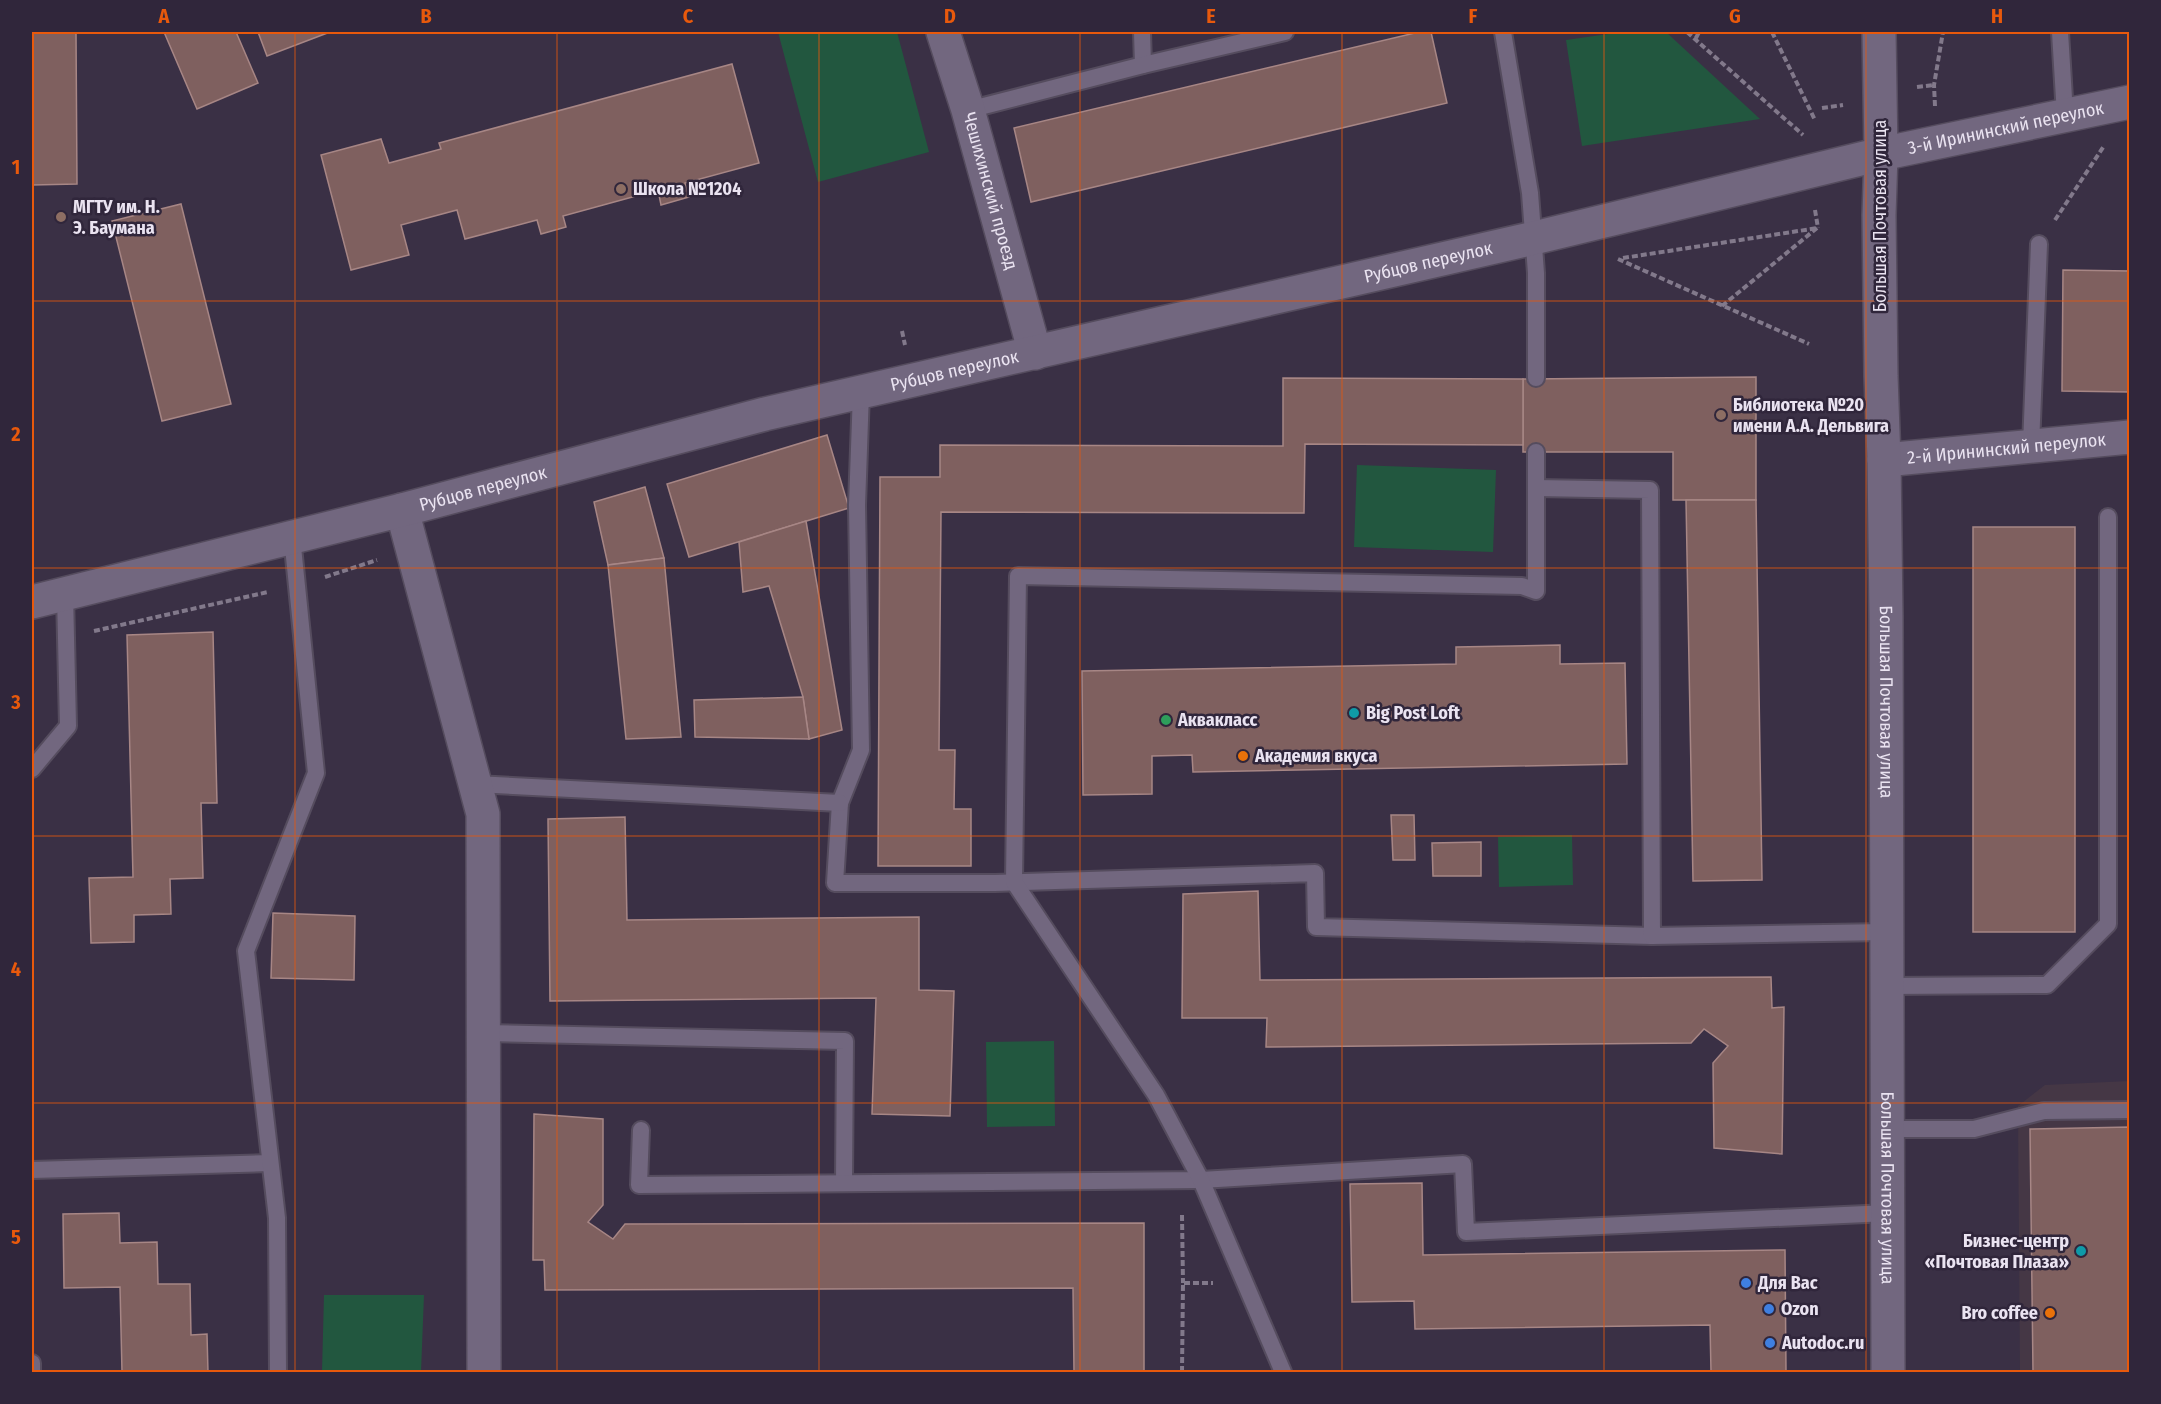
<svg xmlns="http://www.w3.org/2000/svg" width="2161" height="1404" font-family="'Fira Sans Condensed',sans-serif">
<rect width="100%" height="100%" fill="#3a3045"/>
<polygon fill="#453745" points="2129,1081 2129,1372 2020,1372 2018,1106 2045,1085"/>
<g fill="#22573f">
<polygon points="778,32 897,32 929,152 818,182"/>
<polygon points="1622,32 1666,32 1760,119 1582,146 1566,40"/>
<polygon points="1357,465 1496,470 1493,552 1354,547"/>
<polygon points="1572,835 1573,885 1499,887 1498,837"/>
<polygon points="1054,1041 1055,1126 987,1127 986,1042"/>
<polygon points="324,1295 424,1295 421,1372 322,1372"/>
</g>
<g fill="#7f605f" stroke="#a78685" stroke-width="1.5">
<polygon points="32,32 76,32 77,184 32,185"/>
<polygon points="164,32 236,32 258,83 197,109"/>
<polygon points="258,32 330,32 267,56"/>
<polygon points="1419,32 1431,32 1447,103 1031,202 1014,128"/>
<polygon points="732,64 759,163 685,183 689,197 661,205 658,190 563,216 566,227 541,234 537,220 465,239 457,210 401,225 409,255 351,270 321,155 381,139 389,163 441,149 439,143"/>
<polygon points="181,204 231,404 162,421 112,221"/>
<polygon points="2063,270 2130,271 2130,392 2062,391"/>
<polygon points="1756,377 1756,500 1673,500 1673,452 1523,452 1523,379"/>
<polygon points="1283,378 1523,379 1523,445 1305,444 1304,513 941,512 939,750 955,750 954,809 971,809 971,866 878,866 880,477 940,477 940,445 1283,446"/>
<polygon points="827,435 849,508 689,557 667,484"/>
<polygon points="645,487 664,558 608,565 594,502"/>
<polygon points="1686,500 1756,500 1762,880 1693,881"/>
<polygon points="806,521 842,730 809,739 803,697 769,586 743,592 739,542"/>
<rect x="1973" y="527" width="102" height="405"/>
<polygon points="664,558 681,737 626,739 608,565"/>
<polygon points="213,632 217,803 201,803 203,878 170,879 171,914 134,915 134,942 91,943 89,878 133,877 127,635"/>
<polygon points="1560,645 1560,664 1625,663 1627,764 1193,772 1192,755 1152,756 1152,794 1083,795 1082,671 1456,664 1456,647"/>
<polygon points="803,697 809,739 695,737 694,700"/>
<polygon points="1391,815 1414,815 1415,860 1393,860"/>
<polygon points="625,817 627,920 919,917 919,990 954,991 950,1116 872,1114 876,998 550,1001 548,819"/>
<polygon points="1481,842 1481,876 1433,876 1432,843"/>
<polygon points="1258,891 1260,980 1771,977 1772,1008 1784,1007 1782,1154 1714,1148 1713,1063 1728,1046 1704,1029 1691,1043 1266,1047 1267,1018 1182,1018 1183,894"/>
<polygon points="273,913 355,916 354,980 271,978"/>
<polygon points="534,1114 603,1119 603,1205 588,1222 613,1239 625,1224 1144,1223 1144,1372 1074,1372 1073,1288 545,1290 544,1260 533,1260"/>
<polygon points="2130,1127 2130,1372 2033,1372 2030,1129"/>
<polygon points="1422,1183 1423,1255 1785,1250 1786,1372 1711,1372 1710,1325 1415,1329 1414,1301 1352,1302 1350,1184"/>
<polygon points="119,1213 120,1243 157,1242 158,1284 190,1284 191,1335 207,1334 208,1372 122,1372 120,1287 64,1288 63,1214"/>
</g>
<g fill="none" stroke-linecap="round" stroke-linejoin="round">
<defs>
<g id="service">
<polyline points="1142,32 1143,65"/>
<polyline points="1503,32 1530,193 1536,273 1536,378"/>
<polyline points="2060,32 2065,115"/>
<polyline points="968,110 1143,65 1285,32"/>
<polyline points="861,392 857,505 861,750 840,803 835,883 995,883 1315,873 1316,927 1652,936"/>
<polyline points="2031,446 2039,244"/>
<polyline points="1536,488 1650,490 1652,936 1887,932"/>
<polyline points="32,769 68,726 65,594"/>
<polyline points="475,784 840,803"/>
<polyline points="1887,986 2047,985 2108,924 2108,517"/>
<polyline points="484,1033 845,1041 844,1183"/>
<polyline points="1887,1129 1974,1129 2044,1111 2130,1110"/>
<polyline points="641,1130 639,1185 1201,1180 1463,1164 1466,1232 1888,1213"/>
<polyline points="32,1170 270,1163"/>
<polyline points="32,1363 32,1372"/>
<polyline points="278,1372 277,1218 246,951 316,773 292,537"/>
<polyline points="1283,1372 1201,1180 1156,1095 1014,882 1018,576 1522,586 1536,591 1536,452"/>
</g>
<g id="minor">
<path id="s1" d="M943,32l25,78 67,243"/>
<path id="s2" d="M1884,460l246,-23"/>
<polyline points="402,510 483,814 484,1372"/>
</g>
<g id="tertiary">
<path id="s3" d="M1879,32l2,122 -2,61 2,161 3,84 2,156 2,756"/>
<path id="s4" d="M32,602l370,-92 363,-96 769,-176 347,-84 249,-52"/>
</g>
</defs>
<use href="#service" stroke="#554c5e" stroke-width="20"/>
<use href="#minor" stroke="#554c5e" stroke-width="36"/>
<use href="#tertiary" stroke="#554c5e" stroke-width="36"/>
<g stroke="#82798b" stroke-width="4" stroke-dasharray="6 3" stroke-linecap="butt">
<polyline points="1687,32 1803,135"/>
<polyline points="1772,32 1815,120"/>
<polyline points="1696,38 1699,32"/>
<polyline points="1917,87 1934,85"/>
<polyline points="1935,106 1934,85 1943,32"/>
<polyline points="1822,108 1843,105"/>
<polyline points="1815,210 1818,228"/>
<polyline points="2055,220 2104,146"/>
<polyline points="1623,258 1818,228"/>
<polyline points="1618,259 1809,344"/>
<polyline points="1722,306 1817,228"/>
<polyline points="902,331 905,345"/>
<polyline points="325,577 377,560"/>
<polyline points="94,631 268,592"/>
<polyline points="1182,1215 1183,1283"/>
<polyline points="1182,1372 1183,1283 1213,1283"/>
</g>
<use href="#service" stroke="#72677f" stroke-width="16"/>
<use href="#minor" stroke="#72677f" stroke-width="33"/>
<use href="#tertiary" stroke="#72677f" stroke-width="33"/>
</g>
<path fill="none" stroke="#e8590c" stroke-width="1.5" stroke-opacity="0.55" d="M295,32v1340M557,32v1340M819,32v1340M1080,32v1340M1342,32v1340M1604,32v1340M1866,32v1340M32,301h2098M32,568h2098M32,836h2098M32,1103h2098"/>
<g fill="#8d6e63" stroke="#30263b" stroke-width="2">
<circle cx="621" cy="189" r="6"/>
<circle cx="61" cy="217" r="6"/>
<circle cx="1721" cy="415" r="6"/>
</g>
<g fill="#0f9aa8" stroke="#30263b" stroke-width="2">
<circle cx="1354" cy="713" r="6"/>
<circle cx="2081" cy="1251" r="6"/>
</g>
<circle fill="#2e9e5b" stroke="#30263b" stroke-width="2" cx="1166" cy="720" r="6"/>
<g fill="#e8710a" stroke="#30263b" stroke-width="2">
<circle cx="1243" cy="756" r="6"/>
<circle cx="2050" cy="1313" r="6"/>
</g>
<g fill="#3f7fe0" stroke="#30263b" stroke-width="2">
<circle cx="1746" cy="1283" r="6"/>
<circle cx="1769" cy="1309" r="6"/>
<circle cx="1770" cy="1343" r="6"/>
</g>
<g text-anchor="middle" stroke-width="5" stroke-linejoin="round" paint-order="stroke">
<g font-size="18" fill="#eae3f1" stroke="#30263b">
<text dy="6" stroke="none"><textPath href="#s4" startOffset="2030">3-й Ирининский переулок</textPath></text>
<text dy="6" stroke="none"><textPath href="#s1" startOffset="166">Чешихинский проезд</textPath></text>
<text transform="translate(1880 216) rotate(-90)" y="6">Большая Почтовая улица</text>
<text dy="6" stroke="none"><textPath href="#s4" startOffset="1437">Рубцов переулок</textPath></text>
<text dy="6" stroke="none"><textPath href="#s4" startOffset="951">Рубцов переулок</textPath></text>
<text dy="6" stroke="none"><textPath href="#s2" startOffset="123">2-й Ирининский переулок</textPath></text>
<text dy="6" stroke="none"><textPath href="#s4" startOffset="465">Рубцов переулок</textPath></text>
<text dy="6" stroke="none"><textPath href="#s3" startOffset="670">Большая Почтовая улица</textPath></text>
<text dy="6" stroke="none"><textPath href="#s3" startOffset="1156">Большая Почтовая улица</textPath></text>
</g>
<g font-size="18" font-weight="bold" fill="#eae3f1" stroke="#30263b" text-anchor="start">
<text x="633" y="195">Школа №1204</text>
<text x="73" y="213">МГТУ им. Н.<tspan x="73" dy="21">Э. Баумана</tspan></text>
<text x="1733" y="411">Библиотека №20<tspan x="1733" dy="21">имени А.А. Дельвига</tspan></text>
<text x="1366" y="719">Big Post Loft</text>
<text x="1178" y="726">Аквакласс</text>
<text x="1255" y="762">Академия вкуса</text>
<text x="2069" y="1247" text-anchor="end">Бизнес-центр<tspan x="2069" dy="21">«Почтовая Плаза»</tspan></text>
<text x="1758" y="1289">Для Вас</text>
<text x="1781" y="1315">Ozon</text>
<text x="2038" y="1319" text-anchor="end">Bro coffee</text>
<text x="1782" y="1349">Autodoc.ru</text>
</g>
</g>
<rect width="2161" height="1404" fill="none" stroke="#30263b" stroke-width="66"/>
<rect x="33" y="33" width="2095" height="1338" fill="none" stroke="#e8590c" stroke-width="2"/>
<g font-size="20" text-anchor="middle" font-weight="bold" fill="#e8590c">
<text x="164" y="23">A</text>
<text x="426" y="23">B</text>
<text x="688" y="23">C</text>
<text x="950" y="23">D</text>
<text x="1211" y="23">E</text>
<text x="1473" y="23">F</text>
<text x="1735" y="23">G</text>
<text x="1997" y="23">H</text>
<text x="16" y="174">1</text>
<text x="16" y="441">2</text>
<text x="16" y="709">3</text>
<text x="16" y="976">4</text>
<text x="16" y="1244">5</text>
</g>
</svg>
